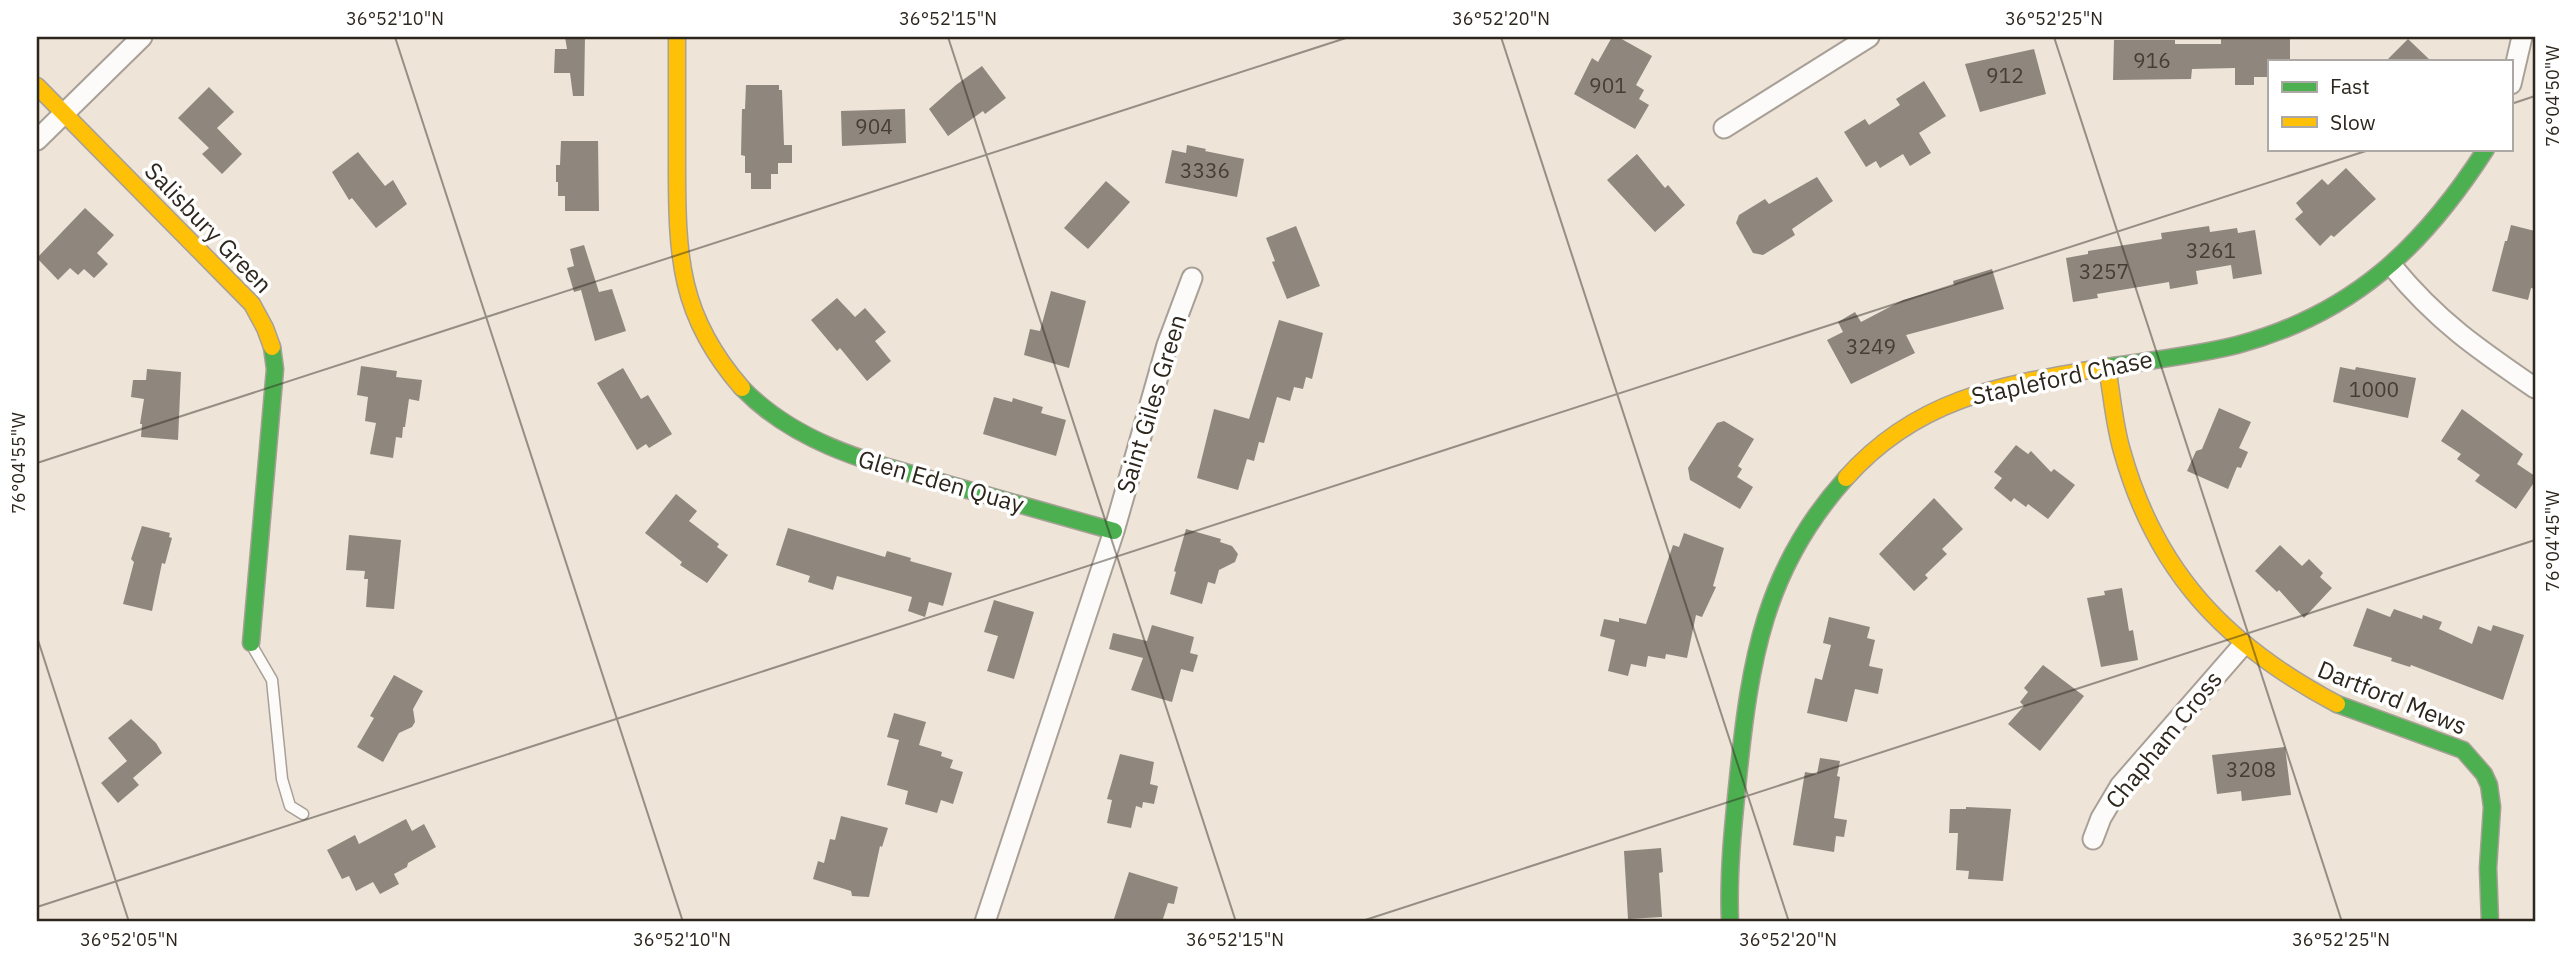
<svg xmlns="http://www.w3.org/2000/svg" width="2572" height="959" font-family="'IBM Plex Sans',sans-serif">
<rect width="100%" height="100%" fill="#eee4d8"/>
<g fill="#8f877e">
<polygon points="565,37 585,37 584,96 573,96 570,73 554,73 555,49 567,49"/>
<polygon points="1612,37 1618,37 1652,56 1636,85 1644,90 1639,99 1649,105 1635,129 1574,94 1592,58 1598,62"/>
<polygon points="2221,37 2290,37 2290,61 2269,61 2269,77 2254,77 2254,85 2235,85 2235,68 2192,69 2191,79 2113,80 2114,40 2175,40 2175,44 2221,44"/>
<polygon points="2408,39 2431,61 2386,61"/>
<polygon points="2034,49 2046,94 1980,112 1965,64"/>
<polygon points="982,66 1006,98 985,114 983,111 948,136 929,109 956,85"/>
<polygon points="1924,81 1946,116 1919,133 1931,153 1910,166 1903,154 1880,168 1876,161 1866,167 1844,132 1865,119 1869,125 1900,105 1896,99"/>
<polygon points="746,85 779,85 779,90 782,90 784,145 792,145 792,163 778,163 778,174 771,174 771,189 751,189 751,173 745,173 745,156 741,155 742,109 745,109"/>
<polygon points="209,87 234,112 217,128 242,154 222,174 202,154 209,148 178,118"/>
<polygon points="905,109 906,143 842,146 841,111"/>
<polygon points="561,141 598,141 599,211 565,211 565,196 558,196 558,182 556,182 556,165 560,165"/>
<polygon points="1187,145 1206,149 1205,151 1244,159 1237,197 1165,183 1172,150 1186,153"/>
<polygon points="358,152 385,186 393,180 407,204 376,228 352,198 349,200 332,172"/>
<polygon points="1637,154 1665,188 1668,185 1685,205 1655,232 1607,180"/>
<polygon points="2346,168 2376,199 2334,237 2331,235 2320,246 2295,219 2303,212 2296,203 2322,179 2328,185"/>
<polygon points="1817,177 1833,201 1792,229 1795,235 1763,255 1753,253 1736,223 1739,215 1765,199 1769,204"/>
<polygon points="1106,181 1130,202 1088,249 1064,228"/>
<polygon points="85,208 114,235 97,253 108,264 94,278 84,269 78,275 70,268 58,280 37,258"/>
<polygon points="2511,225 2535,231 2535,289 2531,288 2528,300 2492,291 2505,241 2507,241"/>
<polygon points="1296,226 1320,286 1287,299 1272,262 1275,261 1266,238"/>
<polygon points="2209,226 2210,232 2237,228 2238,233 2255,230 2262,274 2233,279 2231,265 2196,271 2198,284 2170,289 2169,282 2097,294 2098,298 2073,302 2066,258 2088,254 2088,251 2162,239 2161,233"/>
<polygon points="584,245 599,292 612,289 626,331 595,341 581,290 574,292 567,268 574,266 570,249"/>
<polygon points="1992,269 2004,309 1906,335 1915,353 1851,384 1827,340 1843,332 1838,322 1855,312 1861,322 1903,300 1954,285 1953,281"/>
<polygon points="1051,291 1086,301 1069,368 1024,355 1030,329 1040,331"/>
<polygon points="837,298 855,317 865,308 886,332 875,341 891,361 867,381 840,348 837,351 811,320"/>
<polygon points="1279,320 1323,333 1312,379 1306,377 1303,389 1294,387 1290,401 1277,397 1264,443 1259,442 1254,461 1247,459 1238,490 1197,478 1214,409 1249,419"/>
<polygon points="361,366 397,371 396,377 422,380 419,401 409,399 405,427 403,427 402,438 396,437 393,458 370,454 376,423 365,421 368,397 357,395"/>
<polygon points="2340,367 2355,370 2356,367 2416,378 2408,418 2333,402"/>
<polygon points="623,368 641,399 648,395 672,434 649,448 646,444 637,450 597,383"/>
<polygon points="147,369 181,372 178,440 141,437 142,424 140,424 144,399 131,397 133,380 146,380"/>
<polygon points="994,397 1012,402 1013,398 1043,407 1041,413 1066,420 1056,456 983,434"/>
<polygon points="2219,408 2251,422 2239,448 2248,452 2241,468 2237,467 2228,489 2187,471 2196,451 2202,449"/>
<polygon points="2462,409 2523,454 2517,464 2535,476 2535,481 2516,509 2475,481 2480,475 2457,459 2461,454 2441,441"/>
<polygon points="1724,421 1754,439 1738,466 1742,469 1737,477 1753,487 1740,509 1690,480 1688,468 1717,423"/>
<polygon points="2016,445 2028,454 2031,451 2051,472 2054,469 2075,485 2048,519 2028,504 2026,507 2014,498 2011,502 1994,488 2002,478 1994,472"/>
<polygon points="676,494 697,511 689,521 719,544 717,547 728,555 707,583 680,565 682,562 645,533"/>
<polygon points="1934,498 1963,529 1942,549 1947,554 1925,575 1928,578 1914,591 1879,554"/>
<polygon points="142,526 170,533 169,537 172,538 165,564 162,563 152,611 123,604 134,562 131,559"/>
<polygon points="788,528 885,557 887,551 911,558 910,561 952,573 943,606 929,602 925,617 908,611 912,597 837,576 833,590 808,582 810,576 776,565"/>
<polygon points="1186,529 1221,539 1220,542 1232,546 1238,554 1235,562 1219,570 1215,584 1208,582 1202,604 1170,594 1176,572 1174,571"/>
<polygon points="1684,533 1724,548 1713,586 1716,587 1702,617 1696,615 1687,658 1666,654 1665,659 1648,656 1646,667 1631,664 1628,676 1608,671 1615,640 1600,636 1604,619 1619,622 1619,618 1646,624 1673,545 1679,547"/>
<polygon points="349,535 401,540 394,609 366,607 368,579 364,579 365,571 346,570"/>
<polygon points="2280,545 2302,566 2309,559 2323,573 2320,577 2332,588 2304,618 2279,590 2277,592 2255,571"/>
<polygon points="2122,588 2129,631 2133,630 2138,660 2101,667 2087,598 2105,595 2104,591"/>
<polygon points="994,600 1034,612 1014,679 987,671 998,636 984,632"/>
<polygon points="2367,608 2390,617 2394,609 2422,619 2423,615 2442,622 2439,629 2472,644 2478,626 2491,631 2493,625 2524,635 2503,700 2411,665 2410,667 2391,661 2392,658 2353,646"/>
<polygon points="1829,617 1870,627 1867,638 1875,640 1869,666 1883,669 1878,694 1855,689 1847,722 1807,713 1815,678 1822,680 1831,645 1823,643"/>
<polygon points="1152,625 1194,637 1190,653 1198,655 1193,672 1181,669 1172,702 1131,690 1143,658 1109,649 1113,633 1147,641"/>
<polygon points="2043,665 2084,696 2040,751 2008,724 2024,706 2020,702 2028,692 2024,688"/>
<polygon points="394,675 423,691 413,709 415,722 412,727 399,733 383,762 357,747 374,718 370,716"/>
<polygon points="894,713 926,722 919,745 942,752 941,756 953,760 950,768 963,772 953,804 941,800 937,813 905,804 908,791 887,785 899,740 887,737"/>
<polygon points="131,719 156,743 162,753 133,778 139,785 118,803 101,783 127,761 108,738"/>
<polygon points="2285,747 2291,795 2242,801 2241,791 2217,794 2212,755"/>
<polygon points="1120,754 1154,762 1150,784 1158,786 1154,804 1143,802 1142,808 1136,806 1131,828 1107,823 1112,800 1107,799"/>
<polygon points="1820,758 1840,761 1837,776 1840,777 1834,818 1847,820 1844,837 1836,836 1834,852 1793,845 1805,772 1817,774"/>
<polygon points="1966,807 2011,809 2003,881 1968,879 1969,871 1956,870 1958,833 1949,833 1950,809 1966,809"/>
<polygon points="841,816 888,828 882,847 880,846 869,897 852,896 851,891 813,879 818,861 824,863 830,839 835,840"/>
<polygon points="406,819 412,831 424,824 436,847 408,863 407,867 394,874 399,884 380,894 373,882 356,891 349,876 342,879 327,850 355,835 359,844"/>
<polygon points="1661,848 1663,872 1659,873 1662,917 1628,919 1624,851"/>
<polygon points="1129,872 1178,887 1174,904 1168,903 1162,922 1113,922"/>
</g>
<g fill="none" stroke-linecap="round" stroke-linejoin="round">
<defs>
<polyline id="lane" points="251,644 272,680 282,779 290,806 303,814"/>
<g id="street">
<polyline points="2511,84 2522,37"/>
<polyline points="1724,128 1869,37"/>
<polyline points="37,140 142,37"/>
<path d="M2392,266c45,55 86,83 143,122"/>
<polyline points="2093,839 2101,818 2120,786 2243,645"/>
<polyline points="985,922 1114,531 1167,345 1192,278"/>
</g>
<g id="fast">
<path d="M2100,368c45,-7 93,-12 137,-23 116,-31 186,-98 249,-196"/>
<path d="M742,388c57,59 136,76 212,98 53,15 107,30 160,45"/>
<polyline points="251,643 275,369 272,347"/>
<polyline points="2337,704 2463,750 2484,774 2489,785 2492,807 2488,868 2490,922"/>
<path d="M1730,922c-2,-48 3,-96 8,-144 12,-117 26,-209 108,-300"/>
</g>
<g id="slow">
<path d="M677,37c0,43 0,85 0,128 0,92 2,151 65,223"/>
<polyline points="37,86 252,304 265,328 272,347"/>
<path d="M2107,367c5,28 7,57 15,84 34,122 105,195 215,253"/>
<path d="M1846,478c71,-80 155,-93 254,-110"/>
</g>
</defs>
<use href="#lane" stroke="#a8a097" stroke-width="13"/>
<use href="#street" stroke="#a8a097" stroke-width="23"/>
<use href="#fast" stroke="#a8a097" stroke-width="19"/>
<use href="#slow" stroke="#a8a097" stroke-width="19"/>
<use href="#lane" stroke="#fcfbf9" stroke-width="10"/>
<use href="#street" stroke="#fcfbf9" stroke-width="19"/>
<use href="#fast" stroke="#4caf50" stroke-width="16"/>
<use href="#slow" stroke="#ffc107" stroke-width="16"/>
</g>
<path fill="none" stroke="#2d261d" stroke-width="2" stroke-opacity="0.45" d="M395,37l288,885M948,37l288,885M1501,37l288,885M2054,37l288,885M2511,104l24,-8M37,463l1312,-426M37,637l92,285M37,907l2335,-758M1359,922l1176,-382"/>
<g text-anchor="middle" stroke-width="7" stroke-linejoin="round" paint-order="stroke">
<g font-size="21" fill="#463e35">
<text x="2152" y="68">916</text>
<text x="2005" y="83">912</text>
<text x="1608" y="93">901</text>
<text x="874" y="134">904</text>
<text x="1205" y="178">3336</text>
<text x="2211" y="258">3261</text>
<text x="2104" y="279">3257</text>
<text x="1871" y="354">3249</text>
<text x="2374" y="397">1000</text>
<text x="2251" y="777">3208</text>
</g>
<g font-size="24" fill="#2d261d" stroke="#fff">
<text transform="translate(208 228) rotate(46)" y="8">Salisbury Green</text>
<text transform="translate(2062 378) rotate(-12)" y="8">Stapleford Chase</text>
<text transform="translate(1152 404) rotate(-73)" y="8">Saint Giles Green</text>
<text transform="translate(941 482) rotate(16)" y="8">Glen Eden Quay</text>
<text transform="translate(2392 698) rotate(22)" y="8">Dartford Mews</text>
<text transform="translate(2164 740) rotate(-51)" y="8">Chapham Cross</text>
</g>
</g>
<rect width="2572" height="959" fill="none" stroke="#ffffff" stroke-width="77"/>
<rect x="2268" y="60" width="245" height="91" fill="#ffffff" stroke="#aba8a5" stroke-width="2"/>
<rect x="2282" y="82" width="35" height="10" fill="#4caf50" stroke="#aba8a5" stroke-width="2"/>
<text x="2330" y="94" font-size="21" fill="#2d261d">Fast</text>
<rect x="2282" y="117" width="35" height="10" fill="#ffc107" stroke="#aba8a5" stroke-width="2"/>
<text x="2330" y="130" font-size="21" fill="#2d261d">Slow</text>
<rect x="38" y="38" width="2496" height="882" fill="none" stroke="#2d261d" stroke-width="2.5"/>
<g font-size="18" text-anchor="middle" fill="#2d261d">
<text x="395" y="25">36°52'10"N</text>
<text x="948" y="25">36°52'15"N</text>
<text x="1501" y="25">36°52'20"N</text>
<text x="2054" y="25">36°52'25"N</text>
<text transform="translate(2553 96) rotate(-90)" y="6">76°04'50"W</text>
<text transform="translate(19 463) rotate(-90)" y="6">76°04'55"W</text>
<text transform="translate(2553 541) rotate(-90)" y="6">76°04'45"W</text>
<text x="129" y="946">36°52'05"N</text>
<text x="682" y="946">36°52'10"N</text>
<text x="1235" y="946">36°52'15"N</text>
<text x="1788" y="946">36°52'20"N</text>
<text x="2341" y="946">36°52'25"N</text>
</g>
</svg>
